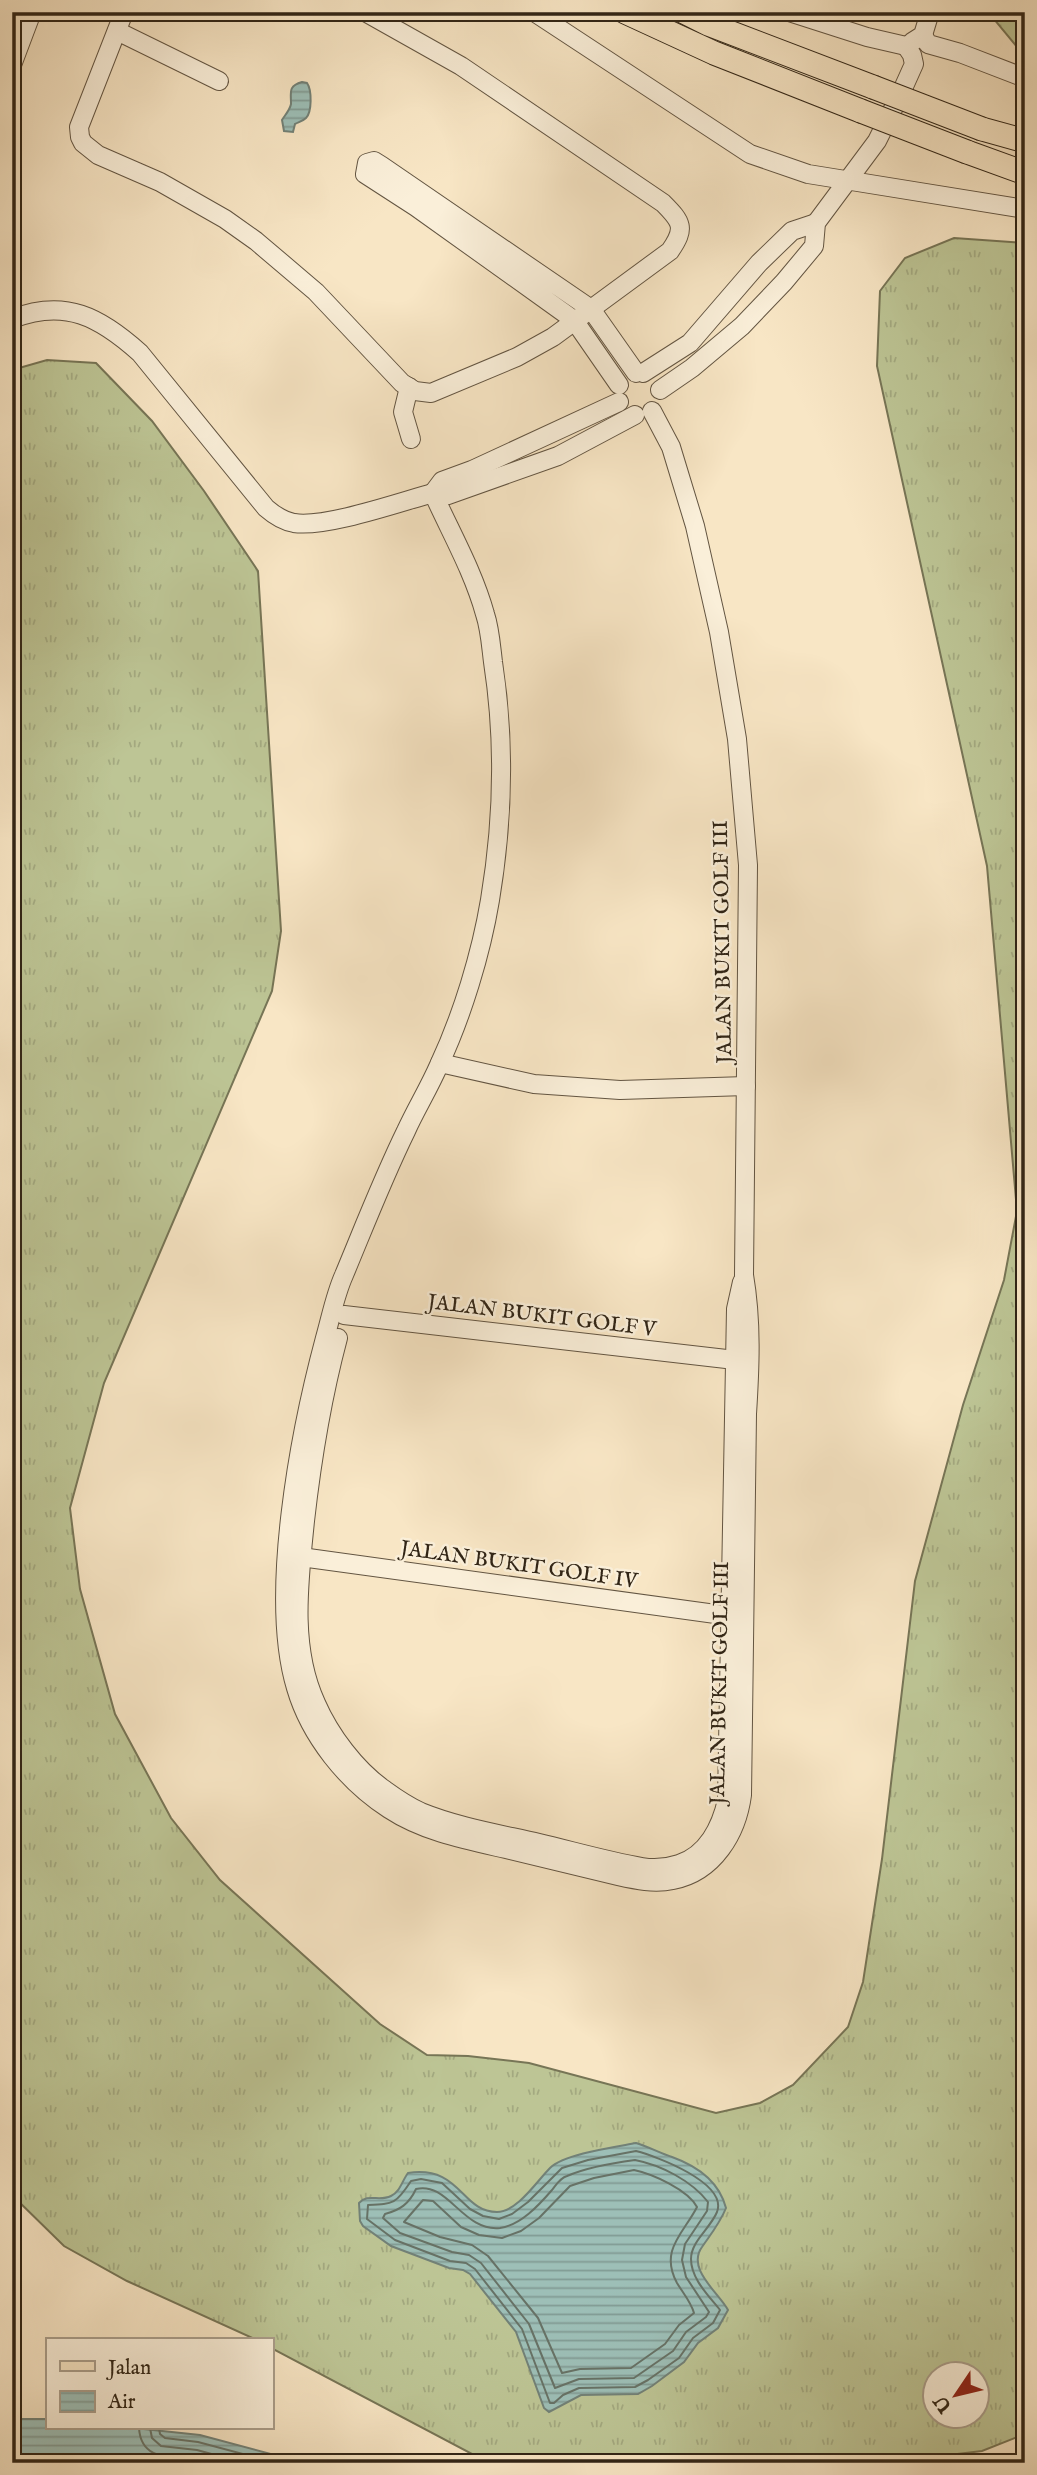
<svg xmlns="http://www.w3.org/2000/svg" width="1037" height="2475" font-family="'IM FELL English',serif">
<defs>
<pattern id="grass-tufts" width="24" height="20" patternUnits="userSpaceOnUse" patternTransform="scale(1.75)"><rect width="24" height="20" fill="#bdc595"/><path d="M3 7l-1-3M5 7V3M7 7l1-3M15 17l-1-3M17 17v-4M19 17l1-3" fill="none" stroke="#a3a980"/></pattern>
<pattern id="water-rules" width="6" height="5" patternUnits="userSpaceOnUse" patternTransform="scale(1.75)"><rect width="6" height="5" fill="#9dbfb7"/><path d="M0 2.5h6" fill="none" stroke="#819b94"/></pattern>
</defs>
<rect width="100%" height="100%" fill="#f8e6c5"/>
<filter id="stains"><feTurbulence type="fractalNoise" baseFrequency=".00286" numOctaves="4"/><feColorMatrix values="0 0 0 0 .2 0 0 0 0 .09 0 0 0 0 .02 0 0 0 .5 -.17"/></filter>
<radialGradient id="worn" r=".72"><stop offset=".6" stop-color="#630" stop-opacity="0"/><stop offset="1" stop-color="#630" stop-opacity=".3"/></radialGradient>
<g fill="url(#grass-tufts)" stroke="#777556" stroke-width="2" fill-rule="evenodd">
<polygon points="993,12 1025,12 1025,50 1017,47 993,18"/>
<path d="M954,238l71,5v2191l-43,17 -99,12h-394l-218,-115v-8h-14l-130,-59 -63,-35 -52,-51v-1825l35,-10 49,3 56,58 52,70 54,80 23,360 -9,60 -168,392 -34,125 10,81 35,125 56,104 49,62 160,144 47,31 41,1 61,7 187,50 44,-10 33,-18 55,-58 15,-45 19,-123 33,-278 48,-176 41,-125 13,-69 -30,-345 -110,-500 3,-75 25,-33zM936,2374h42v42h-42z"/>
</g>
<g fill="url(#water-rules)" stroke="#728177" stroke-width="2">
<path d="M302,82l5,1c5,7 5,29 -1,35 -3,3 -7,4 -11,6l-2,8 -9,-1 -2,-11c3,-5 8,-10 9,-16 0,-12 -3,-18 11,-22z"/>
<polygon points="1025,1577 1025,1674 1017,1661 1019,1595"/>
<path d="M636,2143c13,4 24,10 36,14 25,9 47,24 54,51 -6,15 -15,26 -24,39 -16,22 17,46 26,63l-10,18 -20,15 -14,19 -32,24 -14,8 -57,1 -32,17 -5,-4 -28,-76 -46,-58 -7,-4 -14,-2 -58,-22 -28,-20 -3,-5 -1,-18c9,-10 20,-1 32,-7 9,-4 11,-15 17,-23 53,-8 53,39 89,39 20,0 40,-31 53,-44 14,-14 65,-21 86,-25z"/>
<polygon points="12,2419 47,2419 47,2428 134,2428 200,2435 304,2463 12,2463"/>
</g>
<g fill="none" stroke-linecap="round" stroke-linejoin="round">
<g stroke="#677266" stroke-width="2">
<path d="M636,2151c20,5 92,32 81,61 -7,17 -26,29 -26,47 0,20 18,37 29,51l-7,13 -20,15 -14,20 -31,22 -13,7 -56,1 -16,7 -9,8h-4l-28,-74 -47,-60 -9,-6 -16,-2 -55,-21 -28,-21 1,-14c26,-1 28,-1 43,-24l10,-2 21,4 28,26 13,7 16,3 13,-5 16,-12 34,-34 26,-8z"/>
<path d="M635,2160c26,5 57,21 73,42l-1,9 -22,33 -3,16 4,17 23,35 -3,5 -20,15 -13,19 -39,27 -55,1 -24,9 -26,-64 -48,-61 -12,-8 -17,-3 -52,-19 -17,-15 2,-4c15,-4 24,-10 31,-25 32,-8 47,43 84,39 21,-3 39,-23 52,-38 4,-5 8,-12 15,-14 21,-9 45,-13 68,-16z"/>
<path d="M634,2170c19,4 54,20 63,37 -13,26 -38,43 -20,76 6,10 14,19 17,30l-15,12 -14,19 -34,24 -51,1 -18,4 -24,-55 -50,-62 -16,-11 -32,-8 -36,-15 19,-22 10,1 28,26 18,8 23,3 19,-7 18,-13 31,-32 24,-8z"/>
<path d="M139,2428c2,36 39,28 64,35"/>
<polyline points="150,2428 152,2438 161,2446 197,2450 244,2463"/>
<polyline points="159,2428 160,2434 165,2438 198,2442 277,2463"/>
</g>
<defs>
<g id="minor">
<path d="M124,12l-45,115 1,10 3,6 15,12 62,27 65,37 31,22 60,51 86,91 13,8 16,2 86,-36 36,-20 117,-86c16,-23 12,-29 -7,-48l-202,-137 -96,-54"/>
<polyline points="534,12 750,154 808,174 1025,209"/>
<polyline points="789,12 867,37 906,46"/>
<polyline points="117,31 219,81"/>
<polyline points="923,35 928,44 960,53 1025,78"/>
<polyline points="912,42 923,35 930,12"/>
<polyline points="12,65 32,12"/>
<path d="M12,319c53,-21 88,-2 128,34l126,155c8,7 17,13 28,15 32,5 106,-21 139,-30l15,2 110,-39 77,-41"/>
<polyline points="643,373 690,343 759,263 792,231 816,223"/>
<polyline points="619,385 574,320 416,207 365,174 367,163 374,161 382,166 591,309 636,373"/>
<polyline points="409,387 403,412 411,439"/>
<polyline points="660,390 692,368 742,326 784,282 814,246 816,223 877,141 901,93 914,64 912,55 906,46"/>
<path d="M433,493c18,40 40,78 52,121 5,15 6,32 8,48 12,78 10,160 -3,238 -9,54 -28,116 -51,165 -10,23 -23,44 -33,66 -23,47 -42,96 -62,144 -9,20 -13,42 -19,63 -25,93 -57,258 -29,350 14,48 51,94 93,121 35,23 77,31 117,40 37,9 74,18 112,27 18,4 36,8 55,4 41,-8 64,-47 69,-85l5,-381c3,-47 5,-92 -3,-139l4,-410 -11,-126 -18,-107 -24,-106 -24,-79 -19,-36"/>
<polyline points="433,493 442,481 472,470 619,402"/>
<polyline points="440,1063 534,1084 620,1090 746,1086"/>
<polyline points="344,1315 735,1360"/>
<path d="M338,1338c-16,60 -26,121 -33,183 -6,60 -15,126 11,182 14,32 40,67 69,87 11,8 23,16 36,22 37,15 79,22 118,31 34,8 68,18 103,24 12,2 25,1 37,-3 28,-9 42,-37 48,-64l9,-491 6,-27"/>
<polyline points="301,1557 730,1616"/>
</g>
<g id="major">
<polyline points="625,12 714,53 861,111"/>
<polyline points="684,12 708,24 873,87"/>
<polyline points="982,129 1025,141"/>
<polyline points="967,152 1025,173"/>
</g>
</defs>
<use href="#minor" stroke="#635542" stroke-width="20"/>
<use href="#major" stroke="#312516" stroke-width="25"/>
<use href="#minor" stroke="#faefd9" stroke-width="18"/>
<use href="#major" stroke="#f8e6c5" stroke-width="23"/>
<defs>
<g id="major-bridge">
<polyline points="873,87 982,129"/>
<polyline points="861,111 967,152"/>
</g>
</defs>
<use href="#major-bridge" stroke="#312516" stroke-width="25" stroke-linecap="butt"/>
<use href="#major-bridge" stroke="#f8e6c5" stroke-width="23"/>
</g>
<g text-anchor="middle" stroke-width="5" stroke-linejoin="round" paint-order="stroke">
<g font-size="21" fill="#312516" stroke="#faefd9">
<text transform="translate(722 942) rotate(-91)" y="7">JALAN BUKIT GOLF III</text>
<text transform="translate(542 1315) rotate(7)" y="7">JALAN BUKIT GOLF V</text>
<text transform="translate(519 1564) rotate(8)" y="7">JALAN BUKIT GOLF IV</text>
<text transform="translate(719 1683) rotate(-89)" y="7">JALAN BUKIT GOLF III</text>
</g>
</g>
<rect width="1037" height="2475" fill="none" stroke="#f8e6c5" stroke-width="42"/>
<rect x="14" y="14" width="1009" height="2447" fill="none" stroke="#312516" stroke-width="3.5"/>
<rect x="21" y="21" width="995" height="2433" fill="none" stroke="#312516" stroke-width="2"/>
<rect x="46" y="2338" width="228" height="91" fill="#faefd9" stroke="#aa9e8b" stroke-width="2"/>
<rect x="60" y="2361" width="35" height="10" fill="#f8e6c5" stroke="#aa9e8b" stroke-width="2"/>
<text x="108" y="2374" font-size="21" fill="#312516">Jalan</text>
<rect x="60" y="2391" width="35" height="21" fill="url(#water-rules)" stroke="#aa9e8b" stroke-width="2"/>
<text x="108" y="2408" font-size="21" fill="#312516">Air</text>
<g transform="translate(956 2395) rotate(235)"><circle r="33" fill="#faefd9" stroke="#aa9e8b" stroke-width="2"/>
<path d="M0-5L12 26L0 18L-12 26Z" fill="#8f2418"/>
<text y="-10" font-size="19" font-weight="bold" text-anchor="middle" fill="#312516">U</text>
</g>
<rect width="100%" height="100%" filter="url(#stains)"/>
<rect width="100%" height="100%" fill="url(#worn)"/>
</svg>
